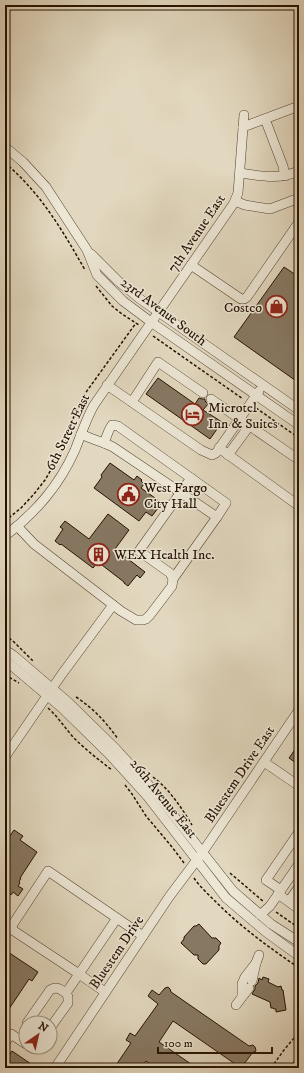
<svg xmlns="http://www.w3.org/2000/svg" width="304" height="1073" font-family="'IM FELL DW Pica',serif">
<rect width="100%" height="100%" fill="#e2d8bf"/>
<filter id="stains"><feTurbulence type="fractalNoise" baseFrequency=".005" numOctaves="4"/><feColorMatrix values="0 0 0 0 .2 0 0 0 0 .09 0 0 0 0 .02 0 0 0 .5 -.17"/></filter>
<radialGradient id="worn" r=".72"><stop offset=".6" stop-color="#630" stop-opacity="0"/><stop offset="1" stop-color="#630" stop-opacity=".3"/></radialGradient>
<g fill="#877863" stroke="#251100">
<polygon points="284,267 299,277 299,383 234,337"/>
<polygon points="158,378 195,404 199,398 202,399 205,399 205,401 208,404 203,410 222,422 210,439 146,394"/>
<polygon points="110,463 134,480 137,476 142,480 141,481 144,484 141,488 162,503 152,516 146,512 139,521 94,488 102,477 101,475"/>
<polygon points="108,514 129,530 115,549 145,572 140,578 137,575 128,586 124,583 124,582 98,562 93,568 61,544 60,545 55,541 63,529 60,527 65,521 89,539"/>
<polygon points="299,744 299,765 289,758"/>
<polygon points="14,830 23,836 20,840 37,852 20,878 21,878 19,882 20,883 18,886 23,889 18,896 13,892 11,895 10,894 5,901 5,843"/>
<polygon points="199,924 212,938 216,938 221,943 219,946 219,950 206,964 203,964 198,959 198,955 194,955 181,943 184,939 184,937 194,926 196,926"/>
<polygon points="5,950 38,972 32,981 29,979 5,1015"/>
<polygon points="263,977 269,979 268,982 278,987 281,986 282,990 283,990 286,1010 276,1012 276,1009 274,1009 273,1008 271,1008 270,1002 252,994 255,989 255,986 258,983 259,978 262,980"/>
<polygon points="168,987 170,989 171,992 249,1046 253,1045 255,1047 256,1050 255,1052 253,1052 241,1068 173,1021 159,1042 191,1064 188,1068 156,1068 146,1061 141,1068 114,1068 131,1043 126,1040 130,1033 135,1036 158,1004 148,996 152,990 159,995 165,988"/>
<polygon points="12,1051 37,1068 5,1068 5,1061"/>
</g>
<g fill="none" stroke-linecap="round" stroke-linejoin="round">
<defs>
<g id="minor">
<polyline points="265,119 283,166 285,176"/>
<polyline points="243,127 299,106"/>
<polyline points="5,147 23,162 46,187 87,250 97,275 123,301 151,322 299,425"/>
<path d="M240,173c22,3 37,7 59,-2"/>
<polyline points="235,201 245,205 270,209 299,198"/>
<polyline points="91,254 118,281 140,299 299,410"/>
<polyline points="191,265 241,299 244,299 247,297 299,222"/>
<polyline points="107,385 201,450 212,455 216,453 259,391"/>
<polyline points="211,399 299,460"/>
<polyline points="132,402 158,362 203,393"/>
<path d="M81,434c10,5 22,8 32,13l104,70 -44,62"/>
<polyline points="104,443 109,430 112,425 118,426 226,503 217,517"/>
<polyline points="219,448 299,506"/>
<polyline points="228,455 250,425"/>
<polyline points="17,526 34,544 121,611 136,620 143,620 146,619 150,615 172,586 173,579 170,573 139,551 191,478"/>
<path d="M5,536c31,-24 54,-50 70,-86 6,-15 11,-31 19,-45l140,-202 4,-10 6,-78"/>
<polyline points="5,650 13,655 68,702 116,749 155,792 233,891 271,924 299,942"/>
<polyline points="5,660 62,708 109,754 148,797 226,898 266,932 299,956"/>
<polyline points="5,757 62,674 113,605"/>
<polyline points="264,762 299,786"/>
<polyline points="281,890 266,880 299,832"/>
<polyline points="278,894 299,909"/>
<polyline points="289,901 299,887"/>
<polyline points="260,915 270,906 299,864"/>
<polyline points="117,918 79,974 14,931 12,928 13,924 48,871 143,936"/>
<polyline points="252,981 256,963 259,955"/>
<polyline points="242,996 242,984 245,977 256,963"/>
<polyline points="236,1005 249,988"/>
<path d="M27,1023l23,-33c6,-4 10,-1 16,3l13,-19 26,18"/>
<polyline points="50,1028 68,1003 68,997 66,993"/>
<polyline points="5,1043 11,1034 26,1044"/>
<polyline points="30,1047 34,1049 37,1047"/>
<polyline points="55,1068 169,897 202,853 299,710"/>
</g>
<polyline id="major" points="296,1068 299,1064"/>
</defs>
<use href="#minor" stroke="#544330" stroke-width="10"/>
<use href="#major" stroke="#251100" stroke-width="12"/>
<g stroke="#251100" stroke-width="1.5" stroke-dasharray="3 2" stroke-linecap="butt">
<path d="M5,163c35,29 58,68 80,107"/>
<polyline points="96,286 112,306 122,314 139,325"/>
<polyline points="153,336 243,399"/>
<polyline points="256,408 299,438"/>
<polyline points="5,521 21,508 34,494 45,480 63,449 75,413 84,395 136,323"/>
<polyline points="5,635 14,642 33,661"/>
<polyline points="5,675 19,683"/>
<path d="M76,697c17,11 30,25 42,42"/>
<path d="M48,708c10,9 17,20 26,30 12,12 25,22 38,32"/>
<polyline points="5,771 10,764"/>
<path d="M153,777c17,13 28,30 39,48"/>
<polyline points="125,785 132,794 146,816 162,835 172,847 184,863"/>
<polyline points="230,873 264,902"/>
<path d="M194,878c6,9 15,17 23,25 25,25 53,45 82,65"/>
<polyline points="276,912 299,928"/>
<polyline points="271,1068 284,1050 299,1032"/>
</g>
<use href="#minor" stroke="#ece6d5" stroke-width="9"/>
<use href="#major" stroke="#e2d8bf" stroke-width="11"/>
</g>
<defs>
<symbol id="shop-ring" viewBox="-11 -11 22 22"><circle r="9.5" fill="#ece6d5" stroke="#8f2418" stroke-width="1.5"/><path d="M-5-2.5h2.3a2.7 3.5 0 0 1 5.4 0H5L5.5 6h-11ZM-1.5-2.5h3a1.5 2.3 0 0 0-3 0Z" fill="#8f2418"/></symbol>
<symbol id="hotel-ring" viewBox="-11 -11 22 22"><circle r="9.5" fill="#ece6d5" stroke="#8f2418" stroke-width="1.5"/><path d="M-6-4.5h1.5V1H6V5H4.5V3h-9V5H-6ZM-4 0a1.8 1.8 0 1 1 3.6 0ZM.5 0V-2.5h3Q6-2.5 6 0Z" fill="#8f2418"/></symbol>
<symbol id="civic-ring" viewBox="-11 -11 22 22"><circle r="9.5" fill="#ece6d5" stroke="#8f2418" stroke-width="1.5"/><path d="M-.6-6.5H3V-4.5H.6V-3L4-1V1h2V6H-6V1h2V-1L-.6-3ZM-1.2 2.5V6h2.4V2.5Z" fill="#8f2418"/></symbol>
<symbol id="building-ring" viewBox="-11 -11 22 22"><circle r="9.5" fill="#ece6d5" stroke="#8f2418" stroke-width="1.5"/><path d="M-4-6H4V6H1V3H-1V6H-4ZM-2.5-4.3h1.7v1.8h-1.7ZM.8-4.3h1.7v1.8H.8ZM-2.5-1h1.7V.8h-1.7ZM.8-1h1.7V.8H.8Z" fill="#8f2418"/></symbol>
</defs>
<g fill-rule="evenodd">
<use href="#shop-ring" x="264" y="294" width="25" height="25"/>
<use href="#hotel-ring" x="180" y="402" width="25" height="25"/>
<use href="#civic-ring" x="116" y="482" width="25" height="25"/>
<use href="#building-ring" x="86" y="542" width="25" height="25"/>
</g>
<g text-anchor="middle" stroke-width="3" stroke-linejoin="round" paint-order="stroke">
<g font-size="14" fill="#251100" stroke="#ece6d5">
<text transform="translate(196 233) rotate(-56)" y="5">7th Avenue East</text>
<text transform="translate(164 311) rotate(37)" y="5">23rd Avenue South</text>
<text transform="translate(67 432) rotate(-64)" y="5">6th Street East</text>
<text transform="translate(239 774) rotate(-56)" y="5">Bluestem Drive East</text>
<text transform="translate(164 798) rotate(51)" y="5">26th Avenue East</text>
<text transform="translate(116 952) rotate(-56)" y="5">Bluestem Drive</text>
</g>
<g font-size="14" fill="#251100" stroke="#ece6d5" text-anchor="start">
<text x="262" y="312" text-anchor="end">Costco</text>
<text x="208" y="412">Microtel<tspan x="208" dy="16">Inn &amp; Suites</tspan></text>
<text x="144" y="492">West Fargo<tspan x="144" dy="16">City Hall</tspan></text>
<text x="114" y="559">WEX Health Inc.</text>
</g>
</g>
<rect width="304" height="1073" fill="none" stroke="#e2d8bf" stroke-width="20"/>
<rect x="6" y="6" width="292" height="1061" fill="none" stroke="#251100" stroke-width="2"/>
<rect x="10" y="10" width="284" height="1053" fill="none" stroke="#251100"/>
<g transform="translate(38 1035) rotate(34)"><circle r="19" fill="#ece6d5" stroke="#9c9180"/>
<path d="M0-3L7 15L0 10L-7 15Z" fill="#8f2418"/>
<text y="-6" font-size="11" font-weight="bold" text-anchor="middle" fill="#251100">N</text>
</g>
<path d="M158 1047v6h114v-6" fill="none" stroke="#251100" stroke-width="2"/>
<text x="164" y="1047" font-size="12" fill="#251100" stroke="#ece6d5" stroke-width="3" paint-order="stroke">100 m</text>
<rect width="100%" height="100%" filter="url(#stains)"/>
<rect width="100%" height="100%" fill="url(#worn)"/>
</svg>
